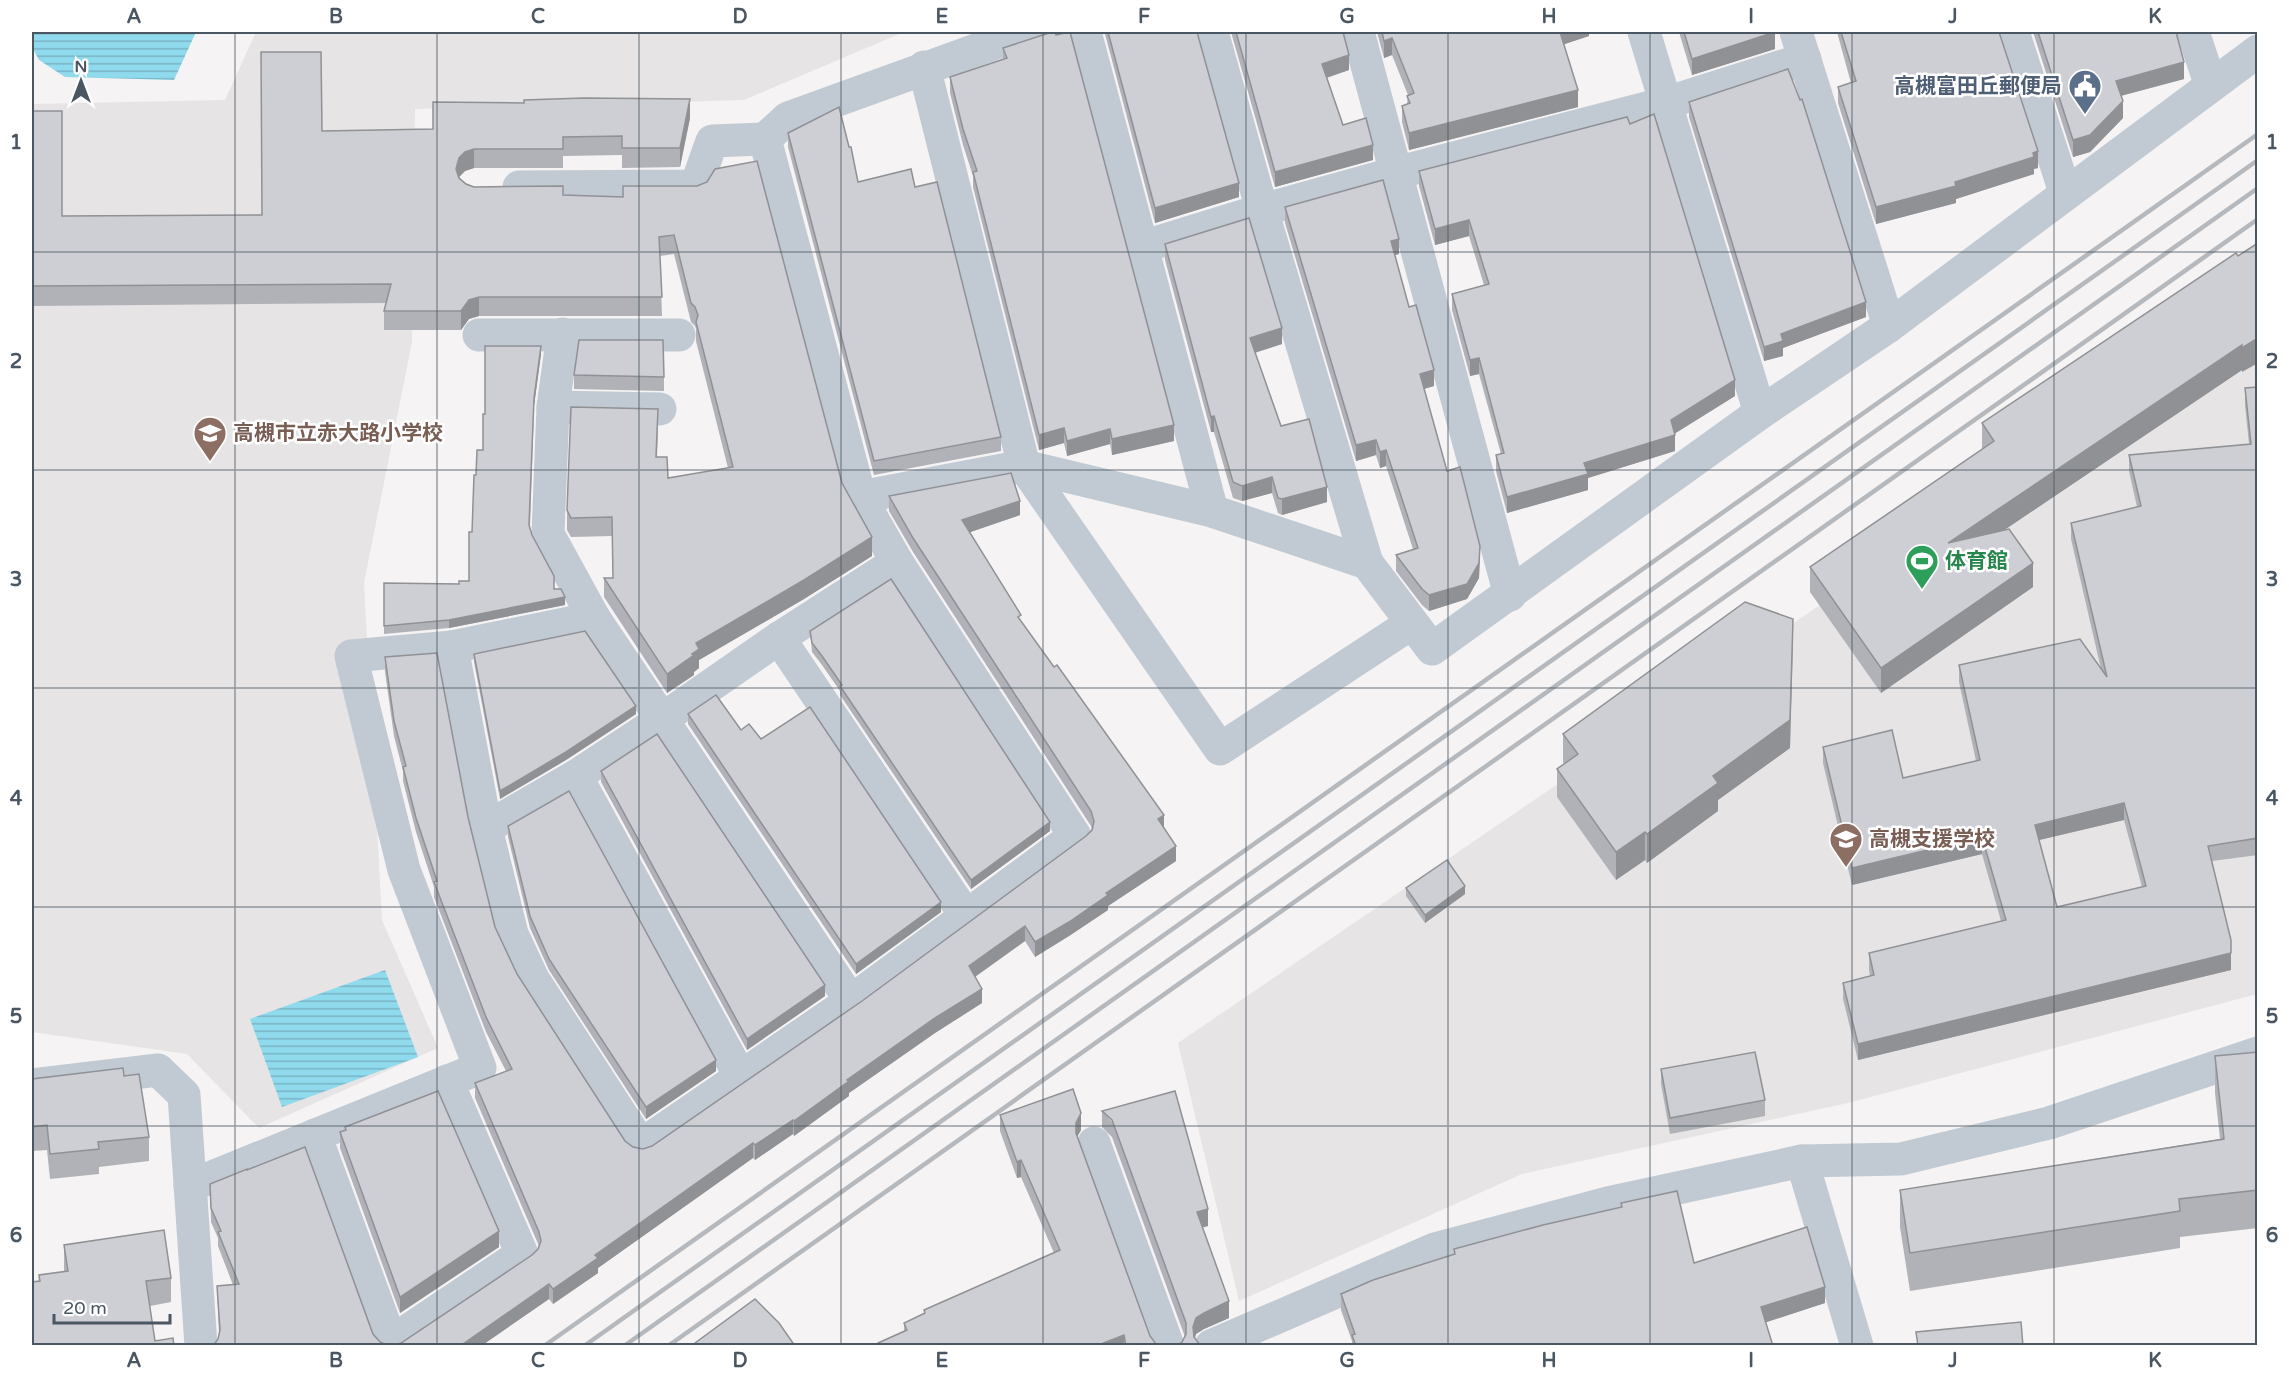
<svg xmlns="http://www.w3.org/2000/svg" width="2289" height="1377" font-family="'Varela Round','Noto Sans JP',sans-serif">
<defs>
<pattern id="water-rules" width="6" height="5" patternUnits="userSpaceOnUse" patternTransform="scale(1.5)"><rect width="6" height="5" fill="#90daee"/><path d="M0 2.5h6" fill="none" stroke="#78b4c4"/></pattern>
</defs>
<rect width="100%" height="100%" fill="#f5f3f3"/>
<g fill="#e6e4e5">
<polygon points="256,32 904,32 744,100 415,109 412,342 364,583 382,920 438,1048 259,1128 187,1054 32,1032 32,104 225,100"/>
<polygon points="2257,298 2257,994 1848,1103 1522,1174 1239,1301 1178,1043 1961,509"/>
</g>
<g fill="url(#water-rules)">
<polygon points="32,32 196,32 174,80 65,77 39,60 32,47"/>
<polygon points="385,970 418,1057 282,1107 250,1019"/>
</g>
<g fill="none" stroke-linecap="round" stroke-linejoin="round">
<g stroke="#c1cad2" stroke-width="33">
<polyline points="1085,32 1212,511"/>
<polyline points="1212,32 1262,210 1367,563"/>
<polyline points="1358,32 1510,595"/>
<polyline points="1644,32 1760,413"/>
<polyline points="1796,32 1889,326"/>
<polyline points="2013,32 2065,192"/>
<polyline points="2193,32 2211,86"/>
<polyline points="924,67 1024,466 1220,749 1412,623"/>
<polyline points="519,187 696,186 712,141 765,139"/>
<polyline points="1142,247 1262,210 1396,173 1666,103 1805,59"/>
<polyline points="479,335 679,335"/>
<polyline points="553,407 563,334"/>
<polyline points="860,497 1024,466 1212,511 1367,563 1432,649 1760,413 1889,326 2258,51"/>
<polyline points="594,618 548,534 553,407 660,409"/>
<polyline points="779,638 966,916"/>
<polyline points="452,647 594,618 851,1001"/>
<polyline points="576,776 740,1076"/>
<polyline points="486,828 576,776 661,720 779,638 897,562 860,497 765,139 788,118 1026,32"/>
<polyline points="32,1085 158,1070 184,1095 201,1346"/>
<polyline points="315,1135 391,1342 522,1254 447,1081"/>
<polyline points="1094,1143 1168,1346"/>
<polyline points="1802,1161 1857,1346"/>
<polyline points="190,1186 480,1068 404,870 351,656 452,647 486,828 512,934 533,979 641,1145 851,1001 1075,836 897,562"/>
<polyline points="1211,1346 1435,1249 1608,1203 1802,1161 1901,1159 2049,1123 2258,1053"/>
</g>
<g stroke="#b5b8bd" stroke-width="4.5">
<polyline points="544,1346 2258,134"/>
<polyline points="584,1346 2258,160"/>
<polyline points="624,1346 2258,188"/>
<polyline points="668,1346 2258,219"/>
</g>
</g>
<g fill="#b0b2b7" fill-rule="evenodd">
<polygon points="1105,32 1197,32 1239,197 1155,223 1105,34"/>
<polygon points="1231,32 1343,32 1349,70 1327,78 1343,125 1373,160 1275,187"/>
<polygon points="1377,32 1589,32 1589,36 1564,44 1578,107 1409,150 1402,122 1402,106 1407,104 1408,95 1392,55 1384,58"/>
<polygon points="1679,32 1775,32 1775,49 1692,75"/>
<polygon points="1837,32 1999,32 2038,168 2034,169 2034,174 1956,199 1956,203 1876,224 1838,103 1838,87 1851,83"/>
<polygon points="2033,32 2177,32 2184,79 2121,96 2123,118 2090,152 2073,157"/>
<polygon points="1003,48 1174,441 1112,455 1110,444 1067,456 1064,443 1039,450 973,187 973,176 963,145 950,93 950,77 1003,59"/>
<polygon points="1689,102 1866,317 1783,348 1783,356 1764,361 1689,117"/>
<polygon points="32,111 62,216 262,215 322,131 433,129 690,118 680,167 622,168 622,155 563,156 563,168 474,168 465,171 459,177 466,184 474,187 563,195 623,197 697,186 842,483 872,556 804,599 699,660 699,668 694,672 694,675 667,693 604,597 604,578 613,578 612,536 571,537 567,530 567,510 658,428 657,457 668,478 728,468 696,341 696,329 695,326 691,322 674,254 660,256 662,316 479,316 469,319 461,330 384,330 384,311 386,303 32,306"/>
<polygon points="788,133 858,182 915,187 1001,437 1001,451 874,475 788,147"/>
<polygon points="1419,171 1735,396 1675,433 1675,451 1588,478 1588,490 1507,513 1496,471 1496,455 1501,454 1479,374 1470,376 1452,310 1452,294 1484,285 1469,236 1435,245 1419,186"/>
<polygon points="1285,207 1399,254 1395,255 1409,307 1434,386 1424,389 1447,471 1480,562 1479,578 1467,599 1429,611 1422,605 1396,571 1396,555 1413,549 1386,466 1380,468 1376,455 1356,461 1285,223"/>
<polygon points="2258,243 2242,372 2242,370 2004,530 2033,587 1881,693 1810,592 1810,567 1982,449 1982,423"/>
<polygon points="1165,244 1282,344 1255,353 1281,426 1327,502 1282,515 1278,513 1272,493 1242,501 1233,498 1214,432 1211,432 1165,260"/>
<polygon points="541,354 534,406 530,526 532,535 554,589 565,605 449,628 384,634 384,583 459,584 469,581 476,475 483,450"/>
<polygon points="574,375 664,377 664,391 574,389"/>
<path d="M2258,387v468l-46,6 19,109 -373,90 -15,-61v-16l27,-7 -1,-6v-17l132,-32 -19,-67 -130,31 -29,-122v-16l80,31 73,-17 -17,-79v-17l142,4 -30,-130v-16l66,-16 -8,-36v-16l120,-11 -4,-39v-17zM2124,820l18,67 -85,20 -18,-67z"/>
<polygon points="889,496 1020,515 970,532 1021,621 1164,828 1176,861 1108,906 1108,910 1069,936 1035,957 1025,941 975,977 982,1003 935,1033 849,1093 849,1096 794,1136 793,1134 755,1160 753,1158 598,1268 598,1273 553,1304 549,1299 481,1346 392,1346 401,1343 532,1255 538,1249 539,1246 475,1098 475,1083 506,1071 486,1032 434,897 434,887 416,832 403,781 403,771 394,736 385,672 385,657 468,817 495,927 517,974 625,1141 633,1147 643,1149 652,1146 862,1001 1086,836 1092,830 1091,826 913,552 889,511"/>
<polygon points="810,631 1050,831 971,889 840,695 840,691 822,665 812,652"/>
<polygon points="1793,647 1790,748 1718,800 1718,811 1647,863 1645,860 1616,880 1557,797 1557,769 1564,764 1563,762 1563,734"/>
<polygon points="474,654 636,714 566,760 500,799 474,662"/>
<polygon points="688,714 741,730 761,739 941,912 856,974 688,724"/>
<polygon points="601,771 825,996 747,1050 601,782"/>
<polygon points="508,826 716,1071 646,1119 549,970 530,928 508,837"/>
<polygon points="1406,888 1465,894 1425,923 1406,896"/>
<polygon points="2258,1052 2258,1228 2180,1237 2180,1248 1910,1291 1900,1227 1900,1190 2220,1139 2215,1093 2215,1056"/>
<polygon points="1661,1069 1765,1100 1765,1116 1670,1134 1661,1084"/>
<polygon points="124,1076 149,1137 149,1161 99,1167 99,1174 50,1179 47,1150 32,1151 32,1079"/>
<polygon points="1102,1111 1208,1226 1202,1227 1229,1318 1204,1329 1196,1334 1195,1338 1200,1345 1182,1342 1185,1337 1112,1137 1102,1127"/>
<polygon points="1000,1115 1081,1130 1077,1136 1150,1336 1156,1344 1159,1346 878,1346 878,1343 904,1331 904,1323 924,1314 924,1310 1054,1253 1021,1177 1017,1178 1000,1131"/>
<polygon points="345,1127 499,1247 400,1313 340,1148 340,1132 345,1130"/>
<polygon points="210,1184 373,1334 380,1342 389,1346 213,1346 218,1339 219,1334 217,1286 233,1285 218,1246 218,1238 211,1222"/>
<polygon points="1621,1203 1694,1263 1825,1303 1765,1322 1773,1346 1352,1346 1352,1341 1341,1310 1341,1294 1454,1254 1454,1249 1621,1207"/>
<polygon points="64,1245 171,1278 171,1302 150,1306 155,1341 32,1346 39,1275 64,1272"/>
</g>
<g fill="#909195">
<polygon points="1559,32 1589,32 1589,36 1559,46"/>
<polygon points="1775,32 1775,49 1692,75 1692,59"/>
<polygon points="1392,38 1392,55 1384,58 1384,41"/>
<polygon points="1349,55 1349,70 1322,79 1322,64"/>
<polygon points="2184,62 2184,79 2116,97 2116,81"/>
<polygon points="1578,90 1578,107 1409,150 1409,133"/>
<polygon points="690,99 690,118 680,167 680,148"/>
<polygon points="2123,101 2123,118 2090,152 2073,157 2073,140"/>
<polygon points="1373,145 1373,160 1275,187 1275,172"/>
<polygon points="474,149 474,168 465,171 459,177 456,169 459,158 465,152"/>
<polygon points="2038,151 2038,168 2034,169 2034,174 1956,199 1956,203 1876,224 1876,207 1955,182"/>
<polygon points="1239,183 1239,197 1155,223 1155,208"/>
<polygon points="1469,220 1469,236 1435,245 1435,229"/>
<polygon points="1399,239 1399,254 1391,256 1391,241"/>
<polygon points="479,297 479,316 469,319 461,330 461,311 469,300"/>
<polygon points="1866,302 1866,317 1783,348 1783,356 1764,361 1764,347 1781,334"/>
<polygon points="1282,328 1282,344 1250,354 1250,338"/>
<polygon points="2258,338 2258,363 2242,372 2242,348"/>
<polygon points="2242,345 2242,370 1948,568 1948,543"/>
<polygon points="541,346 541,354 534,406 534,398"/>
<polygon points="1479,358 1479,374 1470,376 1470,360"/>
<polygon points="1434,370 1434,386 1420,390 1420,374"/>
<polygon points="1735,380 1735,396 1671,436 1671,420"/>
<polygon points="1214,416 1214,432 1211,432 1211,417"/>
<polygon points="1174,425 1174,441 1112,455 1112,439"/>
<polygon points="1064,428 1064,443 1039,450 1039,435"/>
<polygon points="1110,429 1110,444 1067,456 1067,441"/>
<polygon points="1675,435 1675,451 1588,478 1588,490 1507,513 1507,497 1584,463"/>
<polygon points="1376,440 1376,455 1356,461 1356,445"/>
<polygon points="1386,450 1386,466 1380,468 1380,452"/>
<polygon points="1272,477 1272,493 1242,501 1242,486"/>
<polygon points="1327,487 1327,502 1282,515 1282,499"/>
<polygon points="1020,501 1020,515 962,535 962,520"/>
<polygon points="872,537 872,556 804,599 699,660 699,668 694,672 694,675 667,693 667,674 696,643"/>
<polygon points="1480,546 1479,578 1467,599 1429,611 1429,595"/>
<polygon points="2033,563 2033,587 1881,693 1881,668"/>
<polygon points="565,597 565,605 449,628 449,620"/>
<polygon points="1793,619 1790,748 1718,800 1718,811 1647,863 1647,834 1713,776"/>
<polygon points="636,706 636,714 566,760 500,799 500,791"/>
<polygon points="2124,803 2124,820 2035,841 2035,825"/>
<polygon points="1164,815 1164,829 1158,819"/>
<polygon points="1050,822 1050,831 971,889 971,880"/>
<polygon points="1645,832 1645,860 1616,880 1616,852"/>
<polygon points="1982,837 1982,854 1852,885 1852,868"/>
<polygon points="1176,846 1176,861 1108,906 1108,910 1069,936 1035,957 1035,942 1106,893"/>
<polygon points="1465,886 1465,894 1425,923 1425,915"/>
<polygon points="941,902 941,912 856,974 856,964"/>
<polygon points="1025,926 1025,941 969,981 969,966"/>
<polygon points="2231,953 2231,970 1858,1060 1858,1044"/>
<polygon points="825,985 825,996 747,1050 747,1039"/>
<polygon points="982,989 982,1003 935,1033 849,1093 849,1096 794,1136 794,1121 847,1080 935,1018"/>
<polygon points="716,1060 716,1071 646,1119 646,1107"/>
<polygon points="1081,1113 1081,1130 1076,1139 1076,1123"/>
<polygon points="793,1120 793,1134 755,1160 755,1145"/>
<polygon points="753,1143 753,1158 598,1268 598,1273 553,1304 553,1289 595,1255"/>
<polygon points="1021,1160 1021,1177 1017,1178 1017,1162"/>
<polygon points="1208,1209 1208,1226 1197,1229 1197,1212"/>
<polygon points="499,1231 499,1247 400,1313 400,1297"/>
<polygon points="549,1284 549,1299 481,1346 460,1346"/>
<polygon points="1825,1287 1825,1303 1761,1324 1761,1307"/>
<polygon points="1229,1301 1229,1318 1204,1329 1196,1334 1193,1343 1193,1327 1196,1318 1204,1313"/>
<polygon points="1124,1335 1124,1346 1096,1346"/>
</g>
<g fill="#cdcfd5" stroke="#909195" stroke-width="1.5" fill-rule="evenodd">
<polygon points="1052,32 1055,32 1056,35 1070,32 1174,425 1112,439 1110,429 1067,441 1064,428 1039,435 973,172 977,171 963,129 950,77 1007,58 1003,48"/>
<polygon points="1108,32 1197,32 1239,183 1155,208"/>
<polygon points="1236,32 1343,32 1349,55 1322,64 1343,125 1366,118 1373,145 1275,172"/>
<polygon points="1382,32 1560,32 1578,90 1409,133 1402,106 1410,103 1407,96 1414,93 1392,38 1384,41"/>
<polygon points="1684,32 1775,32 1692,59"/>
<polygon points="1841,32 1999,32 2038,151 2033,153 2034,157 1955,182 1956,186 1876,207 1838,87 1856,81"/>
<polygon points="2038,32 2176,32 2184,62 2116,81 2123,101 2090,135 2073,140"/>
<polygon points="261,52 321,52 322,131 433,129 433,102 524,103 524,100 584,98 690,99 680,148 622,148 622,136 563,137 563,149 474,149 465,152 459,158 456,169 459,178 466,184 474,187 563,186 563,195 623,197 623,186 697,186 707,182 715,169 757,161 842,483 872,537 804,580 696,643 699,649 692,654 694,655 667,674 604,578 613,578 612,517 571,518 567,510 571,407 658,409 656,457 667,457 668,478 733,467 696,322 698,315 695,307 691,303 674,235 659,237 662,297 479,297 469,300 461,311 384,311 391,284 32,286 32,111 62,111 62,216 262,215"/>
<polygon points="1788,69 1800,100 1802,99 1866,302 1781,334 1783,341 1764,347 1689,102"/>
<polygon points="839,107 849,147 851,147 858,182 911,169 915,187 937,182 1001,437 874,461 788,133"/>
<polygon points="1654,114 1735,380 1671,420 1675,435 1584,463 1588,474 1507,497 1496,455 1504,453 1479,358 1470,360 1452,294 1489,284 1469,220 1435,229 1419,171 1627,117 1630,124"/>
<polygon points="1383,180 1399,239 1391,241 1409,307 1416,305 1434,370 1420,374 1447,471 1460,467 1480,546 1479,563 1467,584 1429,595 1422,589 1396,555 1418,548 1386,450 1380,452 1376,440 1356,445 1285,207"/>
<polygon points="1249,218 1282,328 1250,338 1281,426 1309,419 1327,487 1282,499 1278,498 1272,477 1242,486 1233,482 1214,416 1211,417 1165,244"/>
<polygon points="2258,243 2258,338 2242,348 2242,345 1948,543 2009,529 2033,563 1881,668 1810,567 1994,441 1982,423 2236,253 2238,256"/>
<polygon points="579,340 663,340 664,377 574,375"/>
<polygon points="485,346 541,346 534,398 529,525 532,535 554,576 554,589 561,589 565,597 449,620 384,626 384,583 459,584 459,581 469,581 469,532 472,532 474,475 476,475 477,450 483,450 483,414 485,414"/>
<path d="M2258,387v451l-50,8 23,94v13l-373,91 -15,-61 31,-8 -5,-22 137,-33 -24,-83 -130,31 -29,-121 69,-17 11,48 77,-18 -21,-95 121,-26 27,38 -36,-154 70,-17 -12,-51 122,-11 -6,-56zM2124,803l22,83 -89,21 -22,-82z"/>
<polygon points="1011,473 1020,501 962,520 1021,615 1018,617 1054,667 1057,665 1164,815 1158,819 1176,846 1106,893 1108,895 1069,922 1035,942 1025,926 969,966 982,989 935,1018 847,1080 849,1081 794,1121 793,1120 755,1145 753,1143 595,1255 598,1258 553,1289 549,1284 460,1346 392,1346 401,1343 532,1255 538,1249 541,1241 539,1232 475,1083 512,1069 486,1017 434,882 437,881 416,818 403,767 406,766 394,721 385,657 437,653 468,817 495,927 517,974 625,1141 633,1147 643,1149 652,1146 862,1001 1086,836 1092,830 1094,821 1091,811 913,538 889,496"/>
<polygon points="891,579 1050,822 971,880 840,686 842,685 822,656 812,643 810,631"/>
<polygon points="1745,602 1793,619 1790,720 1713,776 1718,783 1647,834 1645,832 1616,852 1557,769 1578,754 1563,734"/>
<polygon points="585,631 636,706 566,752 500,791 474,654"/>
<polygon points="716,695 741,730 749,724 761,739 810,707 941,902 856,964 688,714"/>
<polygon points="657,734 825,985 747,1039 601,771"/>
<polygon points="569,791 716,1060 646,1107 549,959 530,916 508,826"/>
<polygon points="1447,860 1465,886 1425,915 1406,888"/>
<polygon points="1755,1052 1765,1100 1670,1118 1661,1069"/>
<polygon points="2258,1052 2258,1190 2179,1199 2180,1211 1910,1253 1900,1190 2224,1139 2215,1056"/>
<polygon points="123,1068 124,1076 139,1074 149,1137 98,1142 99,1149 50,1154 47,1125 32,1127 32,1079"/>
<polygon points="1073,1089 1081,1113 1076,1123 1076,1133 1150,1336 1156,1344 1159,1346 1126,1346 1124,1335 1096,1346 879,1346 878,1343 907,1330 904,1323 925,1313 924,1310 1060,1250 1021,1160 1017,1162 1000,1115"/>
<polygon points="438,1091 499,1231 400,1297 340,1132 346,1130 345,1127"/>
<polygon points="1175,1091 1208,1209 1197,1212 1229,1301 1204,1313 1196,1318 1193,1327 1194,1337 1200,1345 1202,1346 1177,1346 1182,1342 1186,1334 1186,1323 1112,1120 1102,1111"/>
<polygon points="305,1147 373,1334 380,1342 389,1346 281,1346 280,1344 262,1346 213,1346 218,1339 220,1330 217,1286 239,1284 218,1232 221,1231 211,1208 210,1184 247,1169 247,1170"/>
<polygon points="1677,1191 1694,1263 1807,1227 1825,1287 1761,1307 1773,1346 1356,1346 1352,1335 1355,1334 1341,1294 1373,1280 1455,1254 1454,1249 1543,1225 1622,1207 1621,1203"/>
<polygon points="164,1230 171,1278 146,1281 155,1341 173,1338 174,1346 32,1346 32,1282 40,1281 39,1275 68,1271 64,1245"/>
<polygon points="755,1299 779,1323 795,1346 691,1346"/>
<polygon points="2021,1322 2023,1346 1918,1346 1916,1332"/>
</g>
<path fill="none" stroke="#4a5661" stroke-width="1.5" stroke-opacity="0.55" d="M235,32v1314M437,32v1314M639,32v1314M841,32v1314M1043,32v1314M1246,32v1314M1448,32v1314M1650,32v1314M1852,32v1314M2054,32v1314M32,252h2226M32,470h2226M32,688h2226M32,907h2226M32,1126h2226"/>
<defs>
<symbol id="civic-pin" viewBox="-11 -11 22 30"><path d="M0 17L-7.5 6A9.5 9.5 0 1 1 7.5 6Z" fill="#5c6f8a" stroke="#fff"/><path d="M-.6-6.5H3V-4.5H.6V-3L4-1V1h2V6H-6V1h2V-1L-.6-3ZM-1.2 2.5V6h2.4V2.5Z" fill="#fff"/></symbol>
<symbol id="school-pin" viewBox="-11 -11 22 30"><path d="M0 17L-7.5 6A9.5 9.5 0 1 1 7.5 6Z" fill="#8d6e63" stroke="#fff"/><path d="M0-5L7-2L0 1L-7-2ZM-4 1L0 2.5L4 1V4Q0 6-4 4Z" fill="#fff"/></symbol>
<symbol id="stadium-pin" viewBox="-11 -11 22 30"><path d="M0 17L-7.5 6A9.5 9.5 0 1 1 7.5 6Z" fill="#2e9e5b" stroke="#fff"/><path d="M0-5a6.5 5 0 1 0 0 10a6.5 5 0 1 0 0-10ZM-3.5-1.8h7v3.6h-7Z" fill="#fff"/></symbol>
</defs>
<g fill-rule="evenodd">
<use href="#civic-pin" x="2066" y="67" width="38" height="52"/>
<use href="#school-pin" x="191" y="414" width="38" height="52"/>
<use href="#stadium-pin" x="1903" y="542" width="38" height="52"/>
<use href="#school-pin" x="1827" y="820" width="38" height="52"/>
</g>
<g text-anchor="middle" stroke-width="5" stroke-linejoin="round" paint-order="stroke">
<g font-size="21" font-weight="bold" fill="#4e5e75" stroke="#fff" text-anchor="end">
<text x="2062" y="93">高槻富田丘郵便局</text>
</g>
<g font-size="21" font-weight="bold" fill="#785e54" stroke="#fff" text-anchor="start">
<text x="233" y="440">高槻市立赤大路小学校</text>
<text x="1869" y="846">高槻支援学校</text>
</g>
<g font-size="21" font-weight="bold" fill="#27864d" stroke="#fff" text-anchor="start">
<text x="1945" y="568">体育館</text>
</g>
</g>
<rect width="2289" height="1377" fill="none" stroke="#ffffff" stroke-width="66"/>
<g transform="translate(81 81)" stroke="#ffffff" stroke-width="4.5" paint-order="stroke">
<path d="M0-4.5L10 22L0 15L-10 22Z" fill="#4a5661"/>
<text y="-9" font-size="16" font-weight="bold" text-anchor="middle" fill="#4a5661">N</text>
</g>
<path d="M54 1314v9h116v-9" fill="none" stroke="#4a5661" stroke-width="3"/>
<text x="63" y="1314" font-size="18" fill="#4a5661" stroke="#ffffff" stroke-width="4.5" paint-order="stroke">20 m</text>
<rect x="33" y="33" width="2223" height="1311" fill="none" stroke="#4a5661" stroke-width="2"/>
<g font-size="20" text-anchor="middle" font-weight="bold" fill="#4a5661">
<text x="134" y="23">A</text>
<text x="336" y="23">B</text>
<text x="538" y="23">C</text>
<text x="740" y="23">D</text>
<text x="942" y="23">E</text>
<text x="1144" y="23">F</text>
<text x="1347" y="23">G</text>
<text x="1549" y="23">H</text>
<text x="1751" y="23">I</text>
<text x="1953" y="23">J</text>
<text x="2155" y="23">K</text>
<text x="16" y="149">1</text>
<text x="2272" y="149">1</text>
<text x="16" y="368">2</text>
<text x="2272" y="368">2</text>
<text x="16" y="586">3</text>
<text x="2272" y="586">3</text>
<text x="16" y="805">4</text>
<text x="2272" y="805">4</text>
<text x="16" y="1023">5</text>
<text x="2272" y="1023">5</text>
<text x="16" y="1242">6</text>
<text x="2272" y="1242">6</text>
<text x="134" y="1367">A</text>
<text x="336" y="1367">B</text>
<text x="538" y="1367">C</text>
<text x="740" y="1367">D</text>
<text x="942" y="1367">E</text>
<text x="1144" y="1367">F</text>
<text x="1347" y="1367">G</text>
<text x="1549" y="1367">H</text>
<text x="1751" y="1367">I</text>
<text x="1953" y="1367">J</text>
<text x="2155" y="1367">K</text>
</g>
</svg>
